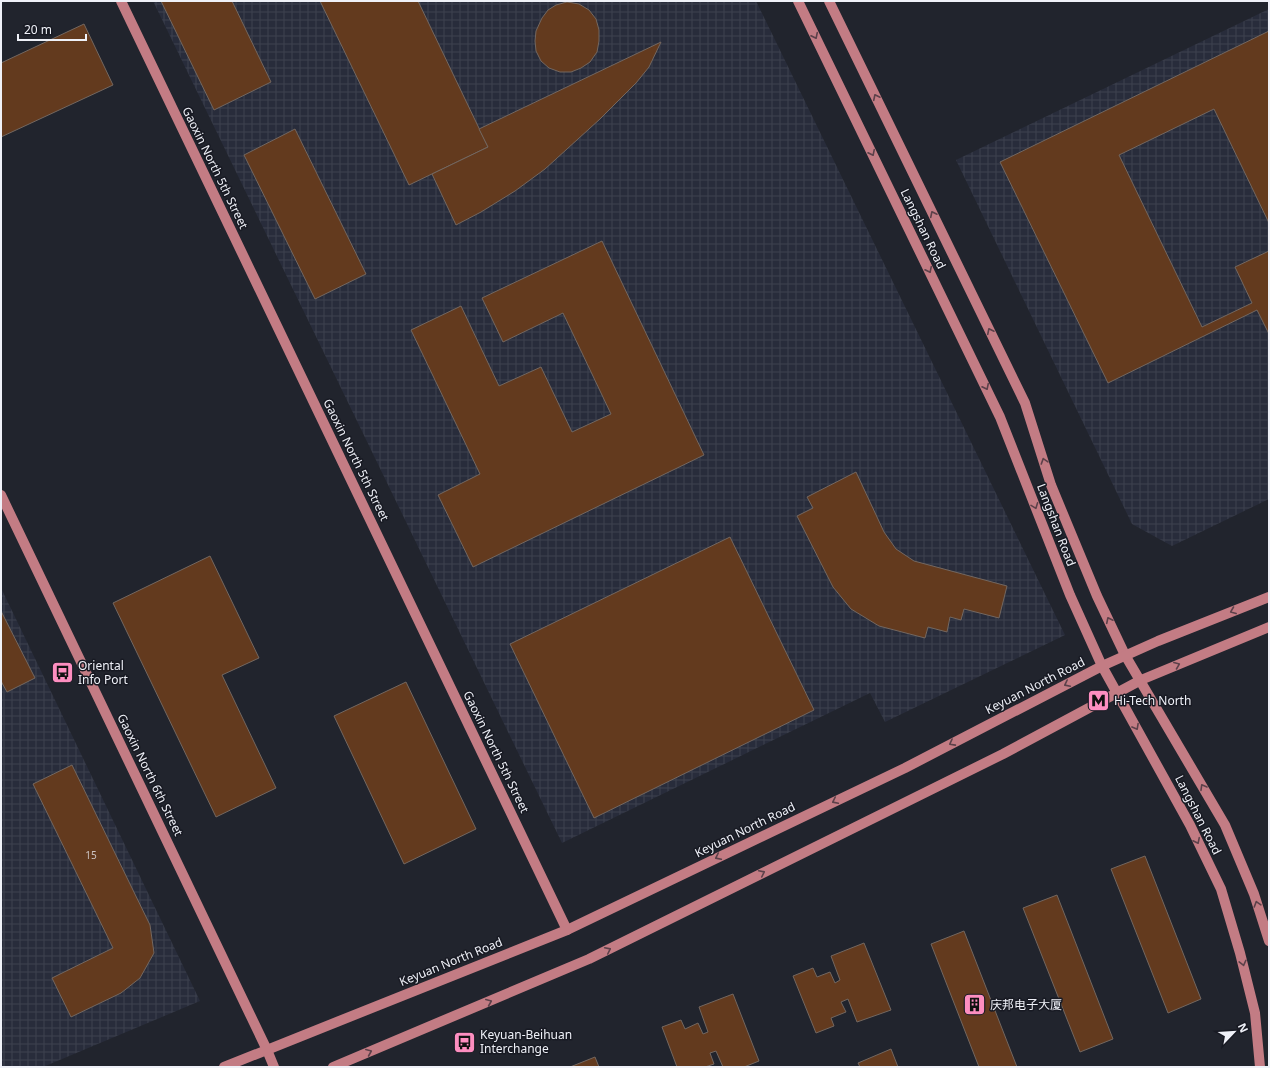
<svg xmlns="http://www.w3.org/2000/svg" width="1270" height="1068" font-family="'Noto Sans','Noto Sans SC',sans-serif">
<defs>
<pattern id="industrial-grid" width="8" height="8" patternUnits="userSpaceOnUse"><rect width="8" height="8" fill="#282c3b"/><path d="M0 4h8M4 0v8" fill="none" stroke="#3d414e"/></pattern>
</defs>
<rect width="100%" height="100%" fill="#21242d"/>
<g fill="url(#industrial-grid)">
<polygon points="153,1 756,1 1065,635 885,722 870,693 562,843"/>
<polygon points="1269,9 1269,499 1172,546 1132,524 956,160"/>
<polygon points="1,588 200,1001 43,1067 1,1067"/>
</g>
<g fill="#633a1e" stroke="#736760">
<polygon points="161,1 232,1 271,82 214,110"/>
<polygon points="320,1 418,1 488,147 409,185"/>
<polygon points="567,2 579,4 589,10 596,19 599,30 599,41 597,52 590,62 581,68 571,72 560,72 549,68 541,61 536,51 535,41 536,31 542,18 548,10 556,5"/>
<polygon points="84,24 113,85 1,137 1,63"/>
<polygon points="1269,31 1269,223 1214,109 1119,155 1202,327 1252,303 1235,267 1269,251 1269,334 1257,310 1108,383 1000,162"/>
<polygon points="661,42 649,67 636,83 600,119 545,169 515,191 481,212 456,225 432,174 488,147 479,129"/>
<polygon points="295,129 366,274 315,299 244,155"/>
<polygon points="602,241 704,455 473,567 438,495 480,474 411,330 461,306 499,386 541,367 572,432 611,414 563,313 503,342 482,298"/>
<polygon points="856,472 884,532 896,549 914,561 1007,586 999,618 964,609 961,620 950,617 947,632 928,627 925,638 879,626 851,609 833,587 797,516 813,508 807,497"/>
<polygon points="730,537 814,710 594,818 510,644"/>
<polygon points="210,556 259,658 222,675 276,788 216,817 113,603"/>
<polygon points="1,611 35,678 7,692 1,681"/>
<polygon points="406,682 476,829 404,864 334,716"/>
<polygon points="72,765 150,925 154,953 140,978 121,993 71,1017 52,978 113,948 33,784"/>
<polygon points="1145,856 1201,999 1168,1013 1111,869"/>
<polygon points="1057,895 1113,1039 1080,1052 1023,908"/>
<polygon points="964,931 1017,1067 979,1067 931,944"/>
<polygon points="864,943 891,1010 857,1022 848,999 841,1002 846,1012 831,1018 834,1026 816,1033 793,976 813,968 817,977 830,972 835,983 840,980 831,956"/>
<polygon points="733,994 759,1061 744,1067 723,1067 716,1051 710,1053 714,1064 705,1067 677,1067 662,1027 681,1020 685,1029 698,1023 703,1034 708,1032 699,1007"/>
<polygon points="891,1049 898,1067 860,1067 858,1063"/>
<polygon points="595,1057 599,1067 570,1067"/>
</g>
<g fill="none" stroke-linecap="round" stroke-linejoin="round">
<g stroke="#c37c84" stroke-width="10">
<polyline points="121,1 567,930"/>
<polyline points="798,1 1000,417 1070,595 1102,666 1190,825 1221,889 1240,953 1255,1013 1260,1067"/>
<polyline points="829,1 1025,403 1051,485 1097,596 1125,655 1225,825 1254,894 1269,941"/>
<polyline points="1,495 267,1050 274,1067"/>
<polyline points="224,1067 567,930 905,768 1102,666 1158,641 1269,597"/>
<polyline points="333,1067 589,959 1003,754 1141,680 1269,627"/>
</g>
</g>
<defs><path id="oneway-chevron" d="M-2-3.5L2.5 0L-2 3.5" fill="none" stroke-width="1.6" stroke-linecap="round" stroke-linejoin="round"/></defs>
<g stroke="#5c414a">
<use href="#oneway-chevron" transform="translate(815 36) rotate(64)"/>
<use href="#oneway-chevron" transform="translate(876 97) rotate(-116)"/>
<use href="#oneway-chevron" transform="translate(872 153) rotate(64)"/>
<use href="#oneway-chevron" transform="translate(933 214) rotate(-116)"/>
<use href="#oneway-chevron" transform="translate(929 270) rotate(64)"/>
<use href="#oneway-chevron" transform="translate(990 331) rotate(-116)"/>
<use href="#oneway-chevron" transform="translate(986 387) rotate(64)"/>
<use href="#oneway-chevron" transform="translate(1044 461) rotate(-108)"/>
<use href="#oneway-chevron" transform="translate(1035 506) rotate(69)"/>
<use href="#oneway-chevron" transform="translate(1233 611) rotate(158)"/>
<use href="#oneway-chevron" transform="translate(1109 620) rotate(-116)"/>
<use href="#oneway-chevron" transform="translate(1177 665) rotate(-22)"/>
<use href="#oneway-chevron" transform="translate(1067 684) rotate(153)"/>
<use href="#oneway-chevron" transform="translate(1136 727) rotate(61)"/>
<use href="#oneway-chevron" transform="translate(952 743) rotate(152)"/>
<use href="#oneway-chevron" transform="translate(1203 787) rotate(-120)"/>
<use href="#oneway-chevron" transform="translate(835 801) rotate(154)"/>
<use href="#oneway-chevron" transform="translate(1197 841) rotate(64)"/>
<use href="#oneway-chevron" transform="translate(718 857) rotate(154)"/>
<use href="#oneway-chevron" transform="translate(762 873) rotate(-26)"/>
<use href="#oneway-chevron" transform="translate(1257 904) rotate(-107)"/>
<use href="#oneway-chevron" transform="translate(608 950) rotate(-26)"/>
<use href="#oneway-chevron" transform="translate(1243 963) rotate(76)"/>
<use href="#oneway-chevron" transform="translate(489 1002) rotate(-23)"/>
<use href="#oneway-chevron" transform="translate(369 1052) rotate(-23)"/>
</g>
<defs>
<symbol id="bus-square" viewBox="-11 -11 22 22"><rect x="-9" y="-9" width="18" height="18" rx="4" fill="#fd8ec0" stroke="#181a23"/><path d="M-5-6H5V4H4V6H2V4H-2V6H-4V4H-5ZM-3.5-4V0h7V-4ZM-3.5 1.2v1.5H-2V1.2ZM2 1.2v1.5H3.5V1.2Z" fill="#111"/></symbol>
<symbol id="metro-square" viewBox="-11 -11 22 22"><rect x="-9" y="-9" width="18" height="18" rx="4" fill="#fd8ec0" stroke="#181a23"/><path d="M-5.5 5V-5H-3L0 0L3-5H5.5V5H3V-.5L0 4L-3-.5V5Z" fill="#111"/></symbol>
<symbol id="building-square" viewBox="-11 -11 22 22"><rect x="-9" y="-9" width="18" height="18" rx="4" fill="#fd8ec0" stroke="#181a23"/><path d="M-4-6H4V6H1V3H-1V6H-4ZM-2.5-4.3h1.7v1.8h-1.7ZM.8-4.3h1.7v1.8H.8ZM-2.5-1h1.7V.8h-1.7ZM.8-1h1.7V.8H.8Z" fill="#111"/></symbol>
</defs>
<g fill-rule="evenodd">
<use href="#bus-square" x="50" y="660" width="25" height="25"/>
<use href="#metro-square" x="1086" y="688" width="25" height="25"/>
<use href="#building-square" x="962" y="992" width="25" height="25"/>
<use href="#bus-square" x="452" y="1030" width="25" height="25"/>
</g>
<g text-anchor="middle" stroke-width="3" stroke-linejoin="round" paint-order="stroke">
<g font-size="10" fill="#ccc3c2">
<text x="91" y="859">15</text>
</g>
<g font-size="12" fill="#eff1f8" stroke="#181a23">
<text transform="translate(215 168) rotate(64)" y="4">Gaoxin North 5th Street</text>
<text transform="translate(923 229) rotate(64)" y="4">Langshan Road</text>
<text transform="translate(356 460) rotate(64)" y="4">Gaoxin North 5th Street</text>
<text transform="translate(1056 525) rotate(69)" y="4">Langshan Road</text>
<text transform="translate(1035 686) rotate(-27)" y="4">Keyuan North Road</text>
<text transform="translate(496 752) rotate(64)" y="4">Gaoxin North 5th Street</text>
<text transform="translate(150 775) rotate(64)" y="4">Gaoxin North 6th Street</text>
<text transform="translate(1198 815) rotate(63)" y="4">Langshan Road</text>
<text transform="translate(745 830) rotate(-26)" y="4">Keyuan North Road</text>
<text transform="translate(451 962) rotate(-22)" y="4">Keyuan North Road</text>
</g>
<g font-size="12" fill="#eff1f8" stroke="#181a23" text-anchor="start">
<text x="78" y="670">Oriental<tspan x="78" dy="14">Info Port</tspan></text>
<text x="1114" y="705">Hi-Tech North</text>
<text x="990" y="1009">庆邦电子大厦</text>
<text x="480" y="1039">Keyuan-Beihuan<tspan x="480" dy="14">Interchange</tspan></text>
</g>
</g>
<rect width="1270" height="1068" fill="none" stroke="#eff1f8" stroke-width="4"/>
<g transform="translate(1234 1032) rotate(65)" stroke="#181a23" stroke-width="3" paint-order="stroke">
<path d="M0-3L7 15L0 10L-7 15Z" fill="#eff1f8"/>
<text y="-6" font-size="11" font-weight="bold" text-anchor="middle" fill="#eff1f8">N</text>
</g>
<path d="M18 34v6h68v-6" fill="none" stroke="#eff1f8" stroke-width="2"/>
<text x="24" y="34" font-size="12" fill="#eff1f8" stroke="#181a23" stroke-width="3" paint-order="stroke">20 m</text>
</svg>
